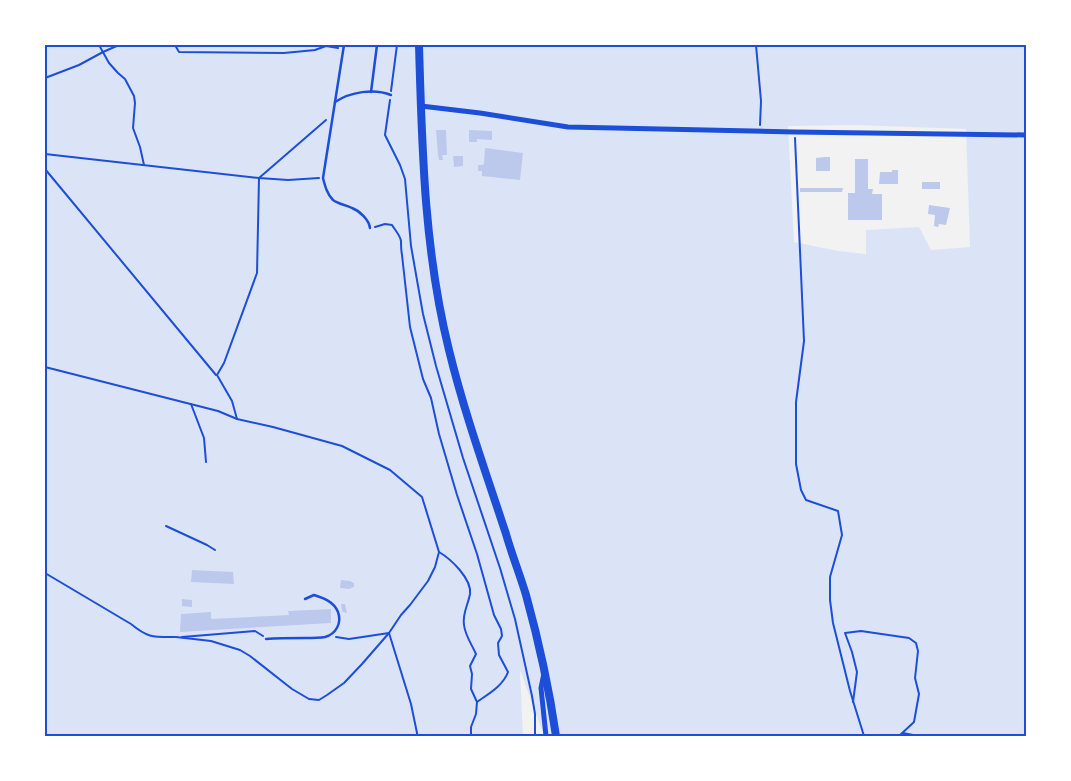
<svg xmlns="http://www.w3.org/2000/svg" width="1071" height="781" font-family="'Asap Condensed',sans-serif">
<rect width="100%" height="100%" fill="#f2f2f2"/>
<path fill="#dbe4f7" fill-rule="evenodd" d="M45,45h981v691h-482l-24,-66 3,66h-478zM856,125l110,4 4,118 -39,3 -12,-23 -53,3v24l-28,-3 -44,-9 -6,-116z"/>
<g fill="#bdc9ec">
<polygon points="436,130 446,130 447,155 442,155 443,160 439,160 438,155"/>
<polygon points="469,130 492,131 492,140 477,139 477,142 469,142"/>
<polygon points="485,148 523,153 520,180 482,176 482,171 478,171 478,165 483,165 484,163"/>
<polygon points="453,156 463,156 463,166 454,167"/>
<polygon points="825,157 830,157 830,171 816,171 816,158"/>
<polygon points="855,159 868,159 868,189 873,189 872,194 882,194 882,220 848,220 848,193 855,193"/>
<polygon points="892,170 898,170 898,184 879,184 880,172 892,172"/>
<rect x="922" y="182" width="18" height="7"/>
<polygon points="800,188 843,188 842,192 800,192"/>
<polygon points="929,205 950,208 946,225 939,224 938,227 934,226 935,215 928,214"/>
<polygon points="192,570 233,572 234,584 191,582"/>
<polygon points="341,580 350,581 354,583 354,587 349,589 340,588"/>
<polygon points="182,599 192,600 192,607 182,606"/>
<polygon points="341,604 345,604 347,613 343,612 342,611"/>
<polygon points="331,609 331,623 180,632 181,614 211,612 211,619 289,615 288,611"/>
</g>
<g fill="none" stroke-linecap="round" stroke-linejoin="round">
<g stroke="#1d4ed8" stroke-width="2">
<polyline points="99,45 109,63 118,73 125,79 134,96 135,103 133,128 140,147 144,165"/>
<polyline points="175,45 179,52 284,53 315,50 326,46 338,48"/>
<polyline points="756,45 761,101 760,125"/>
<polyline points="45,78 79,65 103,52 119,45"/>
<polyline points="391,91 397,45"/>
<polyline points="390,100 385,135 400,165 405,179 411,246 423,314 436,366 463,458 500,568 515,619 532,696 535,714 535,736"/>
<polyline points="795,138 804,341 796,402 796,464 801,490 806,500 838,511 842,535 830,577 830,600 833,623 850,691 864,736"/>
<polyline points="45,154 259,178 288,180 319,178"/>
<polyline points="45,169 216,375"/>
<path d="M375,227l10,-3 7,1c3,5 8,10 9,16 0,5 0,9 1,14l8,72 13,52 8,19 8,36 18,61 20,59 17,61 7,14 1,7 -4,7 1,12 9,17c-5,14 -20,22 -31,30l-1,12 -5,13v9"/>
<polyline points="45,367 218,411 237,419 273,427 342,446 390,470 422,497 439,552 435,567 428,581 410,605 401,615 389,633 362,664 344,683 327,695 319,700 309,699 292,689 250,656 240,650 211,641 176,637"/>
<polyline points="191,404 204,438 206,462"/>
<polyline points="237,419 232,401 217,375 224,363 257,273 259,178 326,120"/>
<polyline points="166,526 207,545 215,550"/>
<path d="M439,552c12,7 33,27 31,42 -2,11 -8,20 -6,31 1,10 8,20 12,29l-6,12 2,8 -1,15 6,13"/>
<path d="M45,573l86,51c17,14 22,13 44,13"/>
<polyline points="182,637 255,631 263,636"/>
<polyline points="336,637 349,639 389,633 411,704 417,733 417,736"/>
<polyline points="853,702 857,672 852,652 845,633 861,631 909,638 916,643 918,651 915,678 919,694 914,722 899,736"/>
<polyline points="903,733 918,736"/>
</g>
<g stroke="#1d4ed8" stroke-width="2.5">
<path d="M344,45l-21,133c2,8 4,16 10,22 5,4 13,5 19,8 8,3 17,12 18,20"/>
<polyline points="371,92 377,45"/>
<path d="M335,102c15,-10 39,-14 56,-7"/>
<path d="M266,639c13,-1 26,-1 39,-1 6,0 14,0 20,-1 11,-3 17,-14 13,-25 -4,-10 -14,-14 -24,-17l-9,4"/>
</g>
<g stroke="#1d4ed8" stroke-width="5">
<polyline points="421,106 480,113 568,127 795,132 1026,135"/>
<polyline points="544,673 541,688 546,736"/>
</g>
<path stroke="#1d4ed8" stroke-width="8" d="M419,45c3,102 5,205 30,305 15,62 37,123 57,184 6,21 14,41 20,61 13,47 23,93 30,141"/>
</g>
<rect width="1071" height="781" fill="none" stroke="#ffffff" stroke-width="92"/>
<rect x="46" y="46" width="979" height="689" fill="none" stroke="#1d4ed8" stroke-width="2"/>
</svg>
